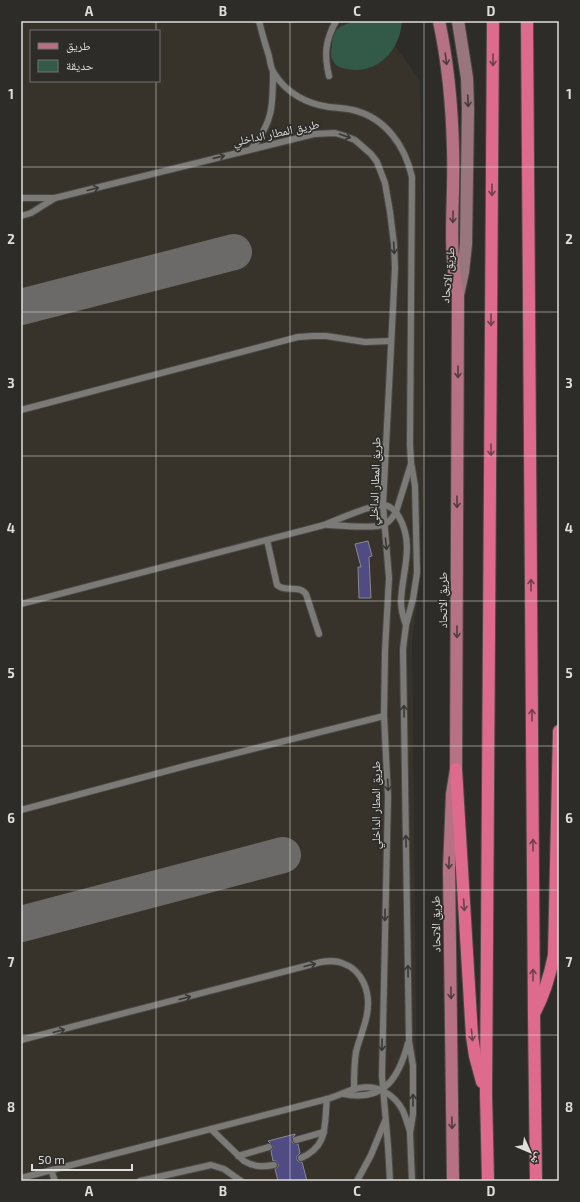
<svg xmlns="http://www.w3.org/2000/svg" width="580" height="1202" font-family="'Exo 2','Noto Naskh Arabic',sans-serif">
<rect width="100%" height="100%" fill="#2d2c29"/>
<path fill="#37332a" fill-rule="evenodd" d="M21,21h381l-3,16 -4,9 25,34 6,350 -7,157 -7,55 6,539h-397zM31,31h128v50h-128z"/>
<path fill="#335a48" d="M356,21h46c-2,29 -24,54 -55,48 -7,-1 -12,-3 -15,-10 -2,-4 0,-10 0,-15 2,-18 9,-18 24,-23z"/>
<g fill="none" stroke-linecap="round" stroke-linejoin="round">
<g stroke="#6c6a68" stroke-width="36">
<polyline points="21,307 234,252"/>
<polyline points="21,924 283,855"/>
</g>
</g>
<g fill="#504b82" stroke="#89898d">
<polygon points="368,541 372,556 369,557 371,598 359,598 358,567 361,567 355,544"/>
<polygon points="295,1134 295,1135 293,1137 292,1141 293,1143 298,1144 300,1153 297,1156 297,1160 299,1162 302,1162 307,1181 278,1181 275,1169 278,1167 278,1164 276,1161 273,1161 271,1151 272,1150 273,1146 268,1141"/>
</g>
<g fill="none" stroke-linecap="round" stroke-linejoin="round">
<defs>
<g id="lane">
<path d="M259,21c3,12 6,23 10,35 1,6 2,13 5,17 12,20 33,31 55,34 8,1 16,1 24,3 33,8 52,36 59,67l-2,268 1,17 4,24 2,87 -4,26 -7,26 -3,24 6,392 4,25v48l-3,19 2,48"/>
<path d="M329,76c-5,-21 -4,-35 7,-55"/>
<path d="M251,149c22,-26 22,-44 22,-77"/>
<polyline points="21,198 55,198"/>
<polyline points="21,216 31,213 55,198 314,134 335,133 345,136 355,140 371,154 377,162 385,183 390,212 394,244 395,268 383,505 389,578 385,651 384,716 388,796 382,1076 388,1146 390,1181"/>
<polyline points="21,410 298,337 313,336 326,336 365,342 391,341"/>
<path d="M328,525c12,0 45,4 55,0 6,-2 10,-8 13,-13l15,-48"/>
<path d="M267,540l10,45c9,8 21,-1 29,9l13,40"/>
<path d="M21,604l303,-79c13,-5 46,-20 58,-20 8,0 14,6 17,12 16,27 3,55 2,84 0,9 2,16 5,24"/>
<polyline points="21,810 189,765 384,716"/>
<path d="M21,1040l300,-78c7,-1 14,-2 21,1 21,7 29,30 25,51 -2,13 -8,25 -11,38 -2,12 -2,25 -2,37"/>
<path d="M344,1094c41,8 55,-17 64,-51"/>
<path d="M211,1129l33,32c10,6 18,6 30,4"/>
<polyline points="296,1140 324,1132"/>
<polyline points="238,1156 269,1147"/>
<path d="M301,1158c28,-12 23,-33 26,-59"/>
<polyline points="51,1170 55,1181"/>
<path d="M21,1178l306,-79c11,-3 21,-9 32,-11 19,-4 36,7 44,23 3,7 5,14 7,21"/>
<polyline points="140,1181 211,1165 224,1169 241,1181"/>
<polyline points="357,1181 371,1155 385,1121"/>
</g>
<polyline id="secondary" points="458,295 463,272 466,244 468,109 467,78 458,21"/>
<path id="primary" d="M439,21c9,42 13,85 14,128 2,49 -6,98 5,146l-2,474 -4,25 -3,75 4,312"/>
<g id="highway">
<polyline points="527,21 534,1014 536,1181"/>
<polyline points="456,769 472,1036 475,1056 482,1082"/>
<path d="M535,1012c10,-19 15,-37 19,-57l5,-224"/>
<polyline points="488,1181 486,1094 493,21"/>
</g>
</defs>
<use href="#lane" stroke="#4a4947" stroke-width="8"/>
<use href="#secondary" stroke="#4a4947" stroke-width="14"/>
<use href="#primary" stroke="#4a4947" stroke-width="14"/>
<use href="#highway" stroke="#4a4947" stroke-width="14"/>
<use href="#lane" stroke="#7c7a77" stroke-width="6"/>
<use href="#secondary" stroke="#99767e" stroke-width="12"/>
<use href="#primary" stroke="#b77184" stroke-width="12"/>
<use href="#highway" stroke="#de6b8d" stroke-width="12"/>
</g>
<defs><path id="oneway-shaft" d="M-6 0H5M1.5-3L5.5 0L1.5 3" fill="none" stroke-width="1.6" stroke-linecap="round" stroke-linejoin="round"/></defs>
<g stroke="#503d40">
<use href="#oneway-shaft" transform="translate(446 59) rotate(82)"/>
<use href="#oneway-shaft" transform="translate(453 217) rotate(91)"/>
<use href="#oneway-shaft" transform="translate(458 372) rotate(90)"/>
<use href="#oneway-shaft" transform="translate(457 502) rotate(90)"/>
<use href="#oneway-shaft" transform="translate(457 632) rotate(90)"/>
<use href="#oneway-shaft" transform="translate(449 863) rotate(92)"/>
<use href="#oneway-shaft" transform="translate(451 993) rotate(89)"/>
<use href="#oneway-shaft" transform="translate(452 1123) rotate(89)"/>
</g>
<g stroke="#6b424c">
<use href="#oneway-shaft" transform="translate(493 60) rotate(90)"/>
<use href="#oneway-shaft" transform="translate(492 190) rotate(90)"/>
<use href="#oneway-shaft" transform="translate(491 320) rotate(90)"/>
<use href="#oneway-shaft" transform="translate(491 450) rotate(90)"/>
<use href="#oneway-shaft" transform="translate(531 585) rotate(-90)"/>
<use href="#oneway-shaft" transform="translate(532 715) rotate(-90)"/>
<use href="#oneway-shaft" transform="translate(533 845) rotate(-90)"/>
<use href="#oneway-shaft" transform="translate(464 905) rotate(86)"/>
<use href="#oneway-shaft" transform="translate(533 975) rotate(-90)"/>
<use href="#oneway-shaft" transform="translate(472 1035) rotate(84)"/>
</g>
<use stroke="#433b3a" href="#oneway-shaft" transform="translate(468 101) rotate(88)"/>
<g stroke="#393835">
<use href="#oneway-shaft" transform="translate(345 136) rotate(19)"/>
<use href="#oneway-shaft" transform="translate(219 157) rotate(-13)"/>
<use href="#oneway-shaft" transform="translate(93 189) rotate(-14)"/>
<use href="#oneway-shaft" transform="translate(394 248) rotate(87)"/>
<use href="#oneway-shaft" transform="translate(386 544) rotate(84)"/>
<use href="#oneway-shaft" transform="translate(404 711) rotate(-91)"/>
<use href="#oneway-shaft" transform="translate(388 785) rotate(87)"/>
<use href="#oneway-shaft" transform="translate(406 841) rotate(-91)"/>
<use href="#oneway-shaft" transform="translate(385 915) rotate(91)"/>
<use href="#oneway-shaft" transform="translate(310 965) rotate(-14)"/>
<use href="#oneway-shaft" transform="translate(408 971) rotate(-91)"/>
<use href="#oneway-shaft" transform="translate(185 998) rotate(-15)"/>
<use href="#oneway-shaft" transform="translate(59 1031) rotate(-15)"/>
<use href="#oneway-shaft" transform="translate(382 1045) rotate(91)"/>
<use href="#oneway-shaft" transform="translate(413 1100) rotate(-90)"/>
</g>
<path fill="none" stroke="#dfdedc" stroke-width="1" stroke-opacity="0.55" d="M156,21v10M290,21v1160M424,21v1160M156,81v1100M21,167h538M21,312h538M21,456h538M21,601h538M21,746h538M21,890h538M21,1035h538"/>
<g text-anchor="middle" stroke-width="3.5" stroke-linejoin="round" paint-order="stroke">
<g font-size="12" fill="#dfdedc" stroke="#2d2c29">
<text transform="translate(276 133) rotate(-12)" y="4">طريق المطار الداخلي</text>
<text transform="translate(448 275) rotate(-84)" y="4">طريق الاتحاد</text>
<text transform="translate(375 481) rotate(-88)" y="4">طريق المطار الداخلي</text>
<text transform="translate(443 600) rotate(-90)" y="4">طريق الاتحاد</text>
<text transform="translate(376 805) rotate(-90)" y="4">طريق المطار الداخلي</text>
<text transform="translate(436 924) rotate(-91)" y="4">طريق الاتحاد</text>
</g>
</g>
<rect width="580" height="1202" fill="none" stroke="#2d2c29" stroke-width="44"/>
<rect x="30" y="30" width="130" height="52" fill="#2d2c29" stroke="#747371"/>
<rect x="38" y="43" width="20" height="6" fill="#b77184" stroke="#747371"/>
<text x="66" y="50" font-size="12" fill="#dfdedc">طريق</text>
<rect x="38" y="60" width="20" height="12" fill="#335a48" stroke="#747371"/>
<text x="66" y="70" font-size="12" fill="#dfdedc">حديقة</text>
<g transform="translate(530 1152) rotate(134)" stroke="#2d2c29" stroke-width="3" paint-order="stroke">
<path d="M0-3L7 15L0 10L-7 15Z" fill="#dfdedc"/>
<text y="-6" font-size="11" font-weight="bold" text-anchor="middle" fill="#dfdedc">ش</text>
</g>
<path d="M32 1164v6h100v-6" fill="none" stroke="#dfdedc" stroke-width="2"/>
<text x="38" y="1164" font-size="12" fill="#dfdedc" stroke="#2d2c29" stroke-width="3" paint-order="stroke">50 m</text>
<rect x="22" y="22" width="536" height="1158" fill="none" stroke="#dfdedc" stroke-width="1.5"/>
<g font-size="13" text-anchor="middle" font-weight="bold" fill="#dfdedc">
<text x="89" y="16">A</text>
<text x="223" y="16">B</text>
<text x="357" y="16">C</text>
<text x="491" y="16">D</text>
<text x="11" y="99">1</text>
<text x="569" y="99">1</text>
<text x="11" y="244">2</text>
<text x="569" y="244">2</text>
<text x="11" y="388">3</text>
<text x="569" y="388">3</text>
<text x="11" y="533">4</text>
<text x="569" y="533">4</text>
<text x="11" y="678">5</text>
<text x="569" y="678">5</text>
<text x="11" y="823">6</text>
<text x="569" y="823">6</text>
<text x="11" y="967">7</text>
<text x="569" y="967">7</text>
<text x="11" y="1112">8</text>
<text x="569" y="1112">8</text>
<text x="89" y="1196">A</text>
<text x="223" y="1196">B</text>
<text x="357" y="1196">C</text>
<text x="491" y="1196">D</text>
</g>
</svg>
